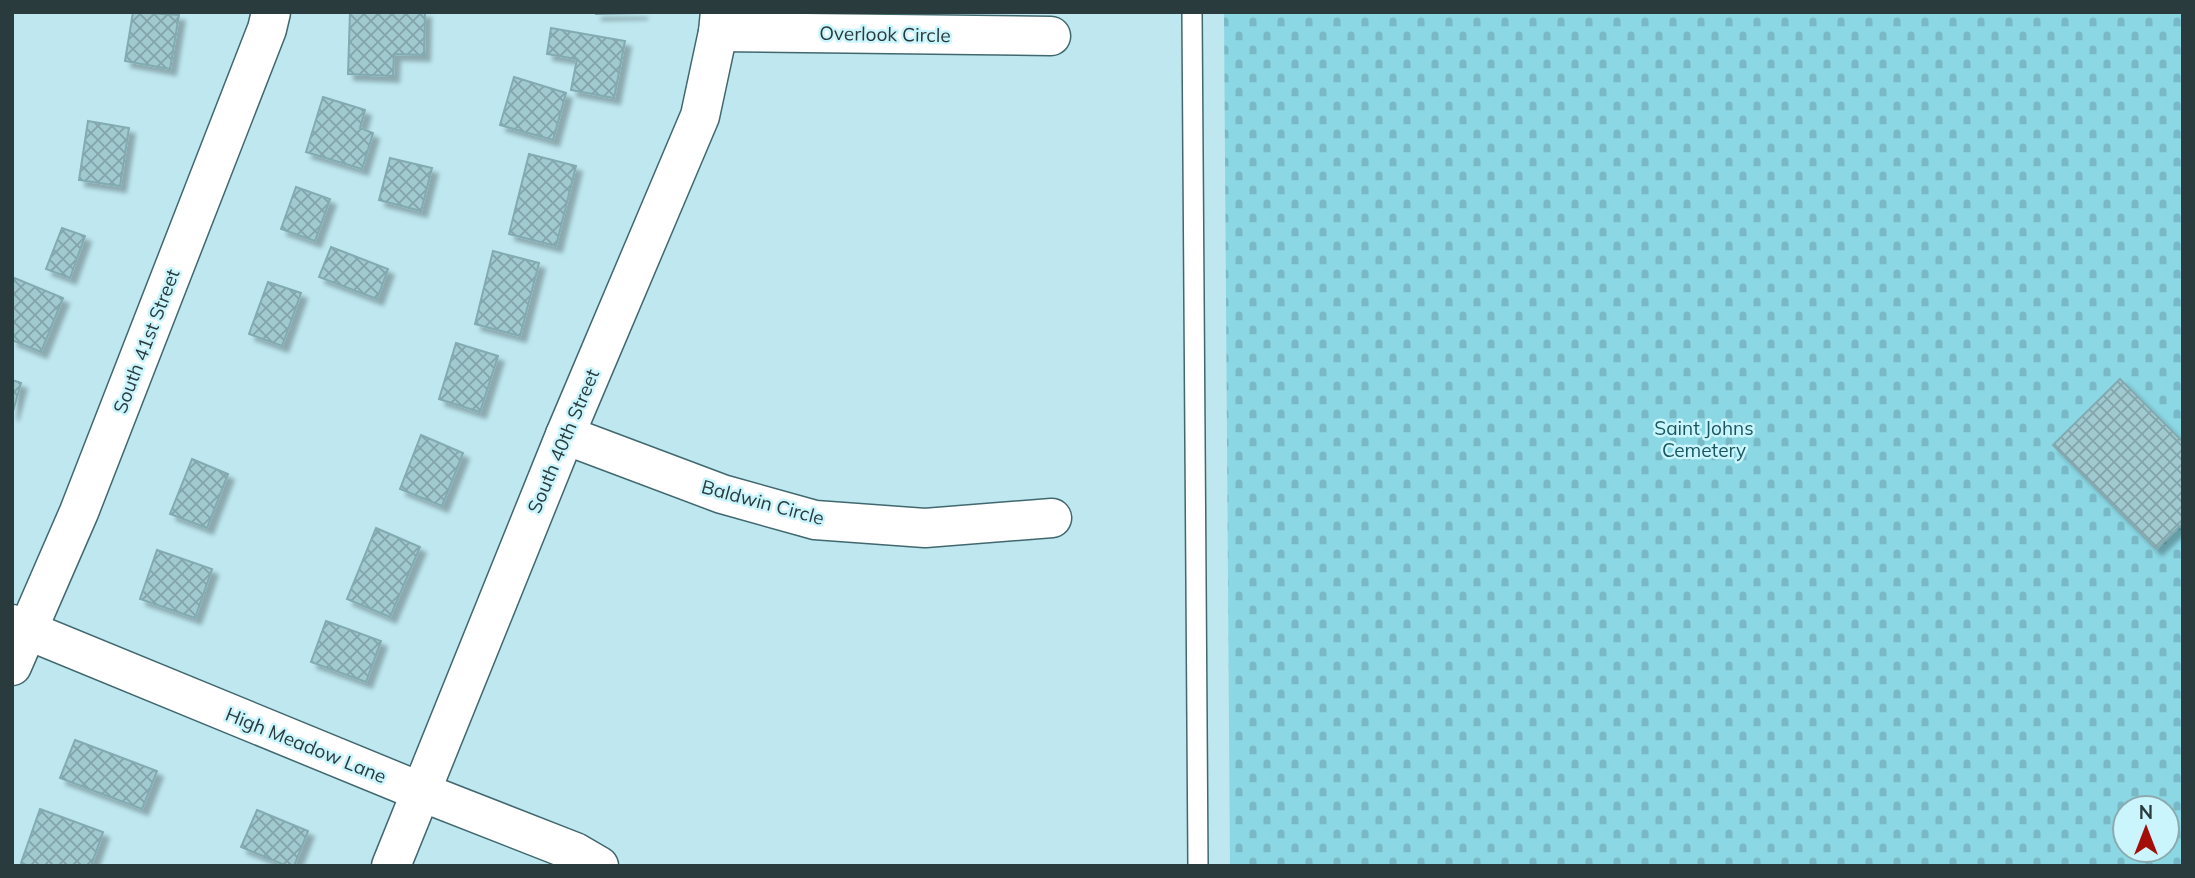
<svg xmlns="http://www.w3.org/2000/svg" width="2195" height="878" font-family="Mulish,sans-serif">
<defs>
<pattern id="cemetery-stones" width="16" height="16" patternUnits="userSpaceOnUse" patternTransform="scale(1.75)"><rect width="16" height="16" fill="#8bd7e4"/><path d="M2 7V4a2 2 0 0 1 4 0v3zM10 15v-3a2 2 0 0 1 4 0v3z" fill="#78b9c5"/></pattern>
<pattern id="building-cross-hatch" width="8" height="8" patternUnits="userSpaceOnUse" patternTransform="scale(1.75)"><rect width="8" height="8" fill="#a0c9d0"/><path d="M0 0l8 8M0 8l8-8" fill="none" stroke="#83a4aa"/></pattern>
<filter id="shadow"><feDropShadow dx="6" dy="6" stdDeviation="2" flood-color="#0004"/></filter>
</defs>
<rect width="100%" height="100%" fill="#bee7ef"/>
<path fill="url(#cemetery-stones)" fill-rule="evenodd" d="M1224,12h959v854h-953zM2125,808h42v42h-42z"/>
<g fill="url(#building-cross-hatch)" stroke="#82aab1" stroke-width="2" filter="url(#shadow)">
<polygon points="133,12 179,15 170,69 125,61"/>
<polygon points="350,12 425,12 424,55 394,54 393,76 348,74"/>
<polygon points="596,12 641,12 641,13 596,14"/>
<polygon points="551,28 625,41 614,98 571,90 577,59 547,54"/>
<polygon points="514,77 566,93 553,140 500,125"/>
<polygon points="323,97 365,110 360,128 373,133 362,169 306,152"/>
<polygon points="88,121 129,128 120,186 79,180"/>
<polygon points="529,154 576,166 556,246 509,234"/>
<polygon points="390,158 432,168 421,211 379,200"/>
<polygon points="296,187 330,199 315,241 281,229"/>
<polygon points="62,228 85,236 70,278 46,269"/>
<polygon points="331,247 388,269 377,299 319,277"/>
<polygon points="493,251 539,263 520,336 475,324"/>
<polygon points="12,277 63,298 41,352 12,340"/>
<polygon points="268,282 301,293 282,346 249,334"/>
<polygon points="456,343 498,356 480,412 439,399"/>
<polygon points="2120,379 2183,442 2183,523 2156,549 2053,445"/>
<polygon points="12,380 21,383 12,415"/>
<polygon points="421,435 463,453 442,506 400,489"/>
<polygon points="192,459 228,474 207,528 170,514"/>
<polygon points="376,528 420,547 390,617 347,599"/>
<polygon points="157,550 212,569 195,618 140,599"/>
<polygon points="326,621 381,641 366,682 311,662"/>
<polygon points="75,740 157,771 142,809 60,778"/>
<polygon points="40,809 103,832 91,866 29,866 21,863"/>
<polygon points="257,810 308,831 294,866 287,866 241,847"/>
</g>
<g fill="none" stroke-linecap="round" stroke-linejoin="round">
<defs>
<polyline id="lane" points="1192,12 1198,866"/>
<g id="street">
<polyline points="718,32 1051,36"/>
<polyline points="565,435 722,494 815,520 925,528 1052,518"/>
<polyline points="12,624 419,791 575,852 599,866"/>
<polyline points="12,666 79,512 267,29 271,12"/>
<polyline points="391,866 565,435 700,116 718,32 720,12"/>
</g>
</defs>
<use href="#lane" stroke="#41686e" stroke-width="22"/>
<use href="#street" stroke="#41686e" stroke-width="41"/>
<use href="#lane" stroke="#fff" stroke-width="19"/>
<use href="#street" stroke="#fff" stroke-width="38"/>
</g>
<g text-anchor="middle" stroke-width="5" stroke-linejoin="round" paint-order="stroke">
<g font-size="19" fill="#2a3b3e" stroke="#cbf5fc">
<text transform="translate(885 34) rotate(1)" y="7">Overlook Circle</text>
<text transform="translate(146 341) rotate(-69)" y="7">South 41st Street</text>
<text transform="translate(563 441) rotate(-67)" y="7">South 40th Street</text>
<text transform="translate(763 502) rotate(15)" y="7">Baldwin Circle</text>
<text transform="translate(306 745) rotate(22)" y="7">High Meadow Lane</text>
</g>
<g font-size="19" fill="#185760" stroke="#cbf5fc">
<text x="1704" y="435">Saint Johns<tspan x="1704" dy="22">Cemetery</tspan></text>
</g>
</g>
<rect width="2195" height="878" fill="none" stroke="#2a3b3e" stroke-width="28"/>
<g transform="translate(2146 829)"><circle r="33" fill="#cbf5fc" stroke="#8babb0" stroke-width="2"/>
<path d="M0-5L12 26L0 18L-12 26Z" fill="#a40e09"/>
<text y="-10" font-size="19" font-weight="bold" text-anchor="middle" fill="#2a3b3e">N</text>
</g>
</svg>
